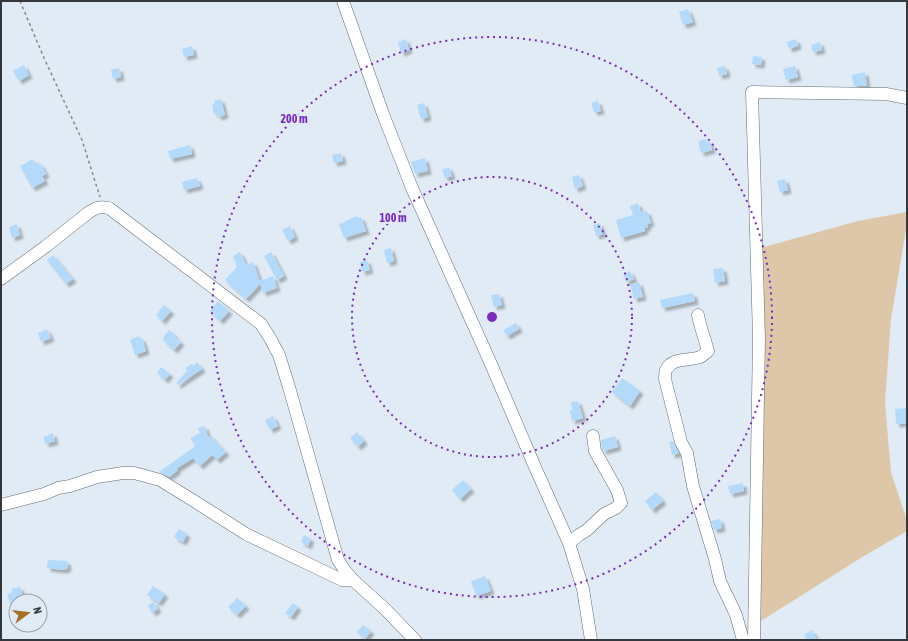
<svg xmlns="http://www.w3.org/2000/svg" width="908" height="641" font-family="'Asap Condensed',sans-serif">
<defs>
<filter id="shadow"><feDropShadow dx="3.5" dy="3.5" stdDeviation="1" flood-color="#0004"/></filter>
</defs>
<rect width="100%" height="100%" fill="#e0ebf5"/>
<polygon fill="#dec7a9" points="907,212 907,224 891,319 885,403 891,472 907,521 907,531 864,556 761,621 756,516 757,249 858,221"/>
<g fill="#b4dafb" filter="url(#shadow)">
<polygon points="688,9 693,22 683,25 679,12"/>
<polygon points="406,39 409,50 401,53 398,42"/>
<polygon points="796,39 798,46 789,49 787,42"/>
<polygon points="820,42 822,50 813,52 811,45"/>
<polygon points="192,46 194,55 184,57 182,49"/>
<polygon points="753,56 762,57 761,65 752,64"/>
<polygon points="24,65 29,75 19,81 13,71"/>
<polygon points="725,66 727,74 719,76 717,68"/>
<polygon points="795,66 798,77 786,80 783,69"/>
<polygon points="119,68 121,77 113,79 111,70"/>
<polygon points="865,72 867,86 854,86 852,75"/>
<polygon points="221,99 225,115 218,117 217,113 214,114 212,105 215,104 214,101"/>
<polygon points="598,101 601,111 594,112 591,103"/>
<polygon points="424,103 428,117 421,119 417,105"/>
<polygon points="706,139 707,143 710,142 712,150 701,153 698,141"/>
<polygon points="190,145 192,154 170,159 168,151"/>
<polygon points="341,153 343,161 334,163 332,155"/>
<polygon points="425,158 428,171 415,174 411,162"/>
<polygon points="33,159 36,165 40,163 46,174 42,176 45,181 32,188 20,166"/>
<polygon points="449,167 452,176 445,178 442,170"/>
<polygon points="579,175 583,186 575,189 572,177"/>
<polygon points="197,178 200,186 184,190 182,182"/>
<polygon points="785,179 788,190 780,192 777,181"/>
<polygon points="638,203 641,212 647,211 651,223 647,224 648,227 644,228 645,231 621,238 616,220 633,215 630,206"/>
<polygon points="357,216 357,218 361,217 366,231 344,238 339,224 345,222 345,221"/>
<polygon points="600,223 603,234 596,236 593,225"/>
<polygon points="17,224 20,235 12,238 9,227"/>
<polygon points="290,226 295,237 288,241 282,230"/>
<polygon points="391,248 394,261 387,263 384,250"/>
<polygon points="240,252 246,265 253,262 260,281 273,276 277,288 263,293 260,284 246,299 225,280 237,267 233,256"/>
<polygon points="271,252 284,276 277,280 264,256"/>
<polygon points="53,255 73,279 66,284 47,260"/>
<polygon points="367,260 370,270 362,272 360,262"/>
<polygon points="723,268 725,281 715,283 713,269"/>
<polygon points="630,271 634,279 627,282 623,274"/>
<polygon points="639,282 643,297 634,299 630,285"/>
<polygon points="693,293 695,301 662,308 660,300"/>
<polygon points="499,294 502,305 494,307 491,295"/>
<polygon points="218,301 229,311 220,321 210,311"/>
<polygon points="164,305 171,311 162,321 156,315"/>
<polygon points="516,323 519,329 507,336 503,330"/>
<polygon points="47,329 51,338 41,342 38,333"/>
<polygon points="169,330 175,335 174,336 181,342 174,350 163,340 164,338 163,337"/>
<polygon points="139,336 140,339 142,338 146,351 135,355 130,340"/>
<polygon points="197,362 202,369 178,385 176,383 187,371 185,368 192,364 193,366"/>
<polygon points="161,367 170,374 165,380 157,373"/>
<polygon points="622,378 640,391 630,406 612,392"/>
<polygon points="578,401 583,418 572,421 570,411 572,410 571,402"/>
<polygon points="907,408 907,423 896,424 895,409"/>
<polygon points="273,416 278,426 270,430 265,420"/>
<polygon points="205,426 208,437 212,436 213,439 226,452 217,460 212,455 200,466 193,458 176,469 178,470 169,477 159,472 194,447 194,446 195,445 190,438 200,433 198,428"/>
<polygon points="357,432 364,441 358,447 350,438"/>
<polygon points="53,433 55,441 46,444 43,437"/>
<polygon points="615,436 618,447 604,451 602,449 601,440"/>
<polygon points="673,441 679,453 672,455 669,442"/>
<polygon points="463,480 471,489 460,499 452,490"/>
<polygon points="743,483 744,491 730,494 728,486"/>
<polygon points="656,492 663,501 652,510 645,501"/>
<polygon points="720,519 722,528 714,530 711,521"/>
<polygon points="179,529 187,534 183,542 174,537"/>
<polygon points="304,535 311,539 308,546 301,542"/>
<polygon points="48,560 67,561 68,568 63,570 47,568"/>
<polygon points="485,576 491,591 476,596 471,581"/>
<polygon points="153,586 165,594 159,603 147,595"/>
<polygon points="20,587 24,601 16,601 16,617 14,617 7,594 12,592 11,589"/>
<polygon points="237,598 246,606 237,615 228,607"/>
<polygon points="154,602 158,609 152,613 148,605"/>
<polygon points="293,603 298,607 291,617 285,613"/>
<polygon points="363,625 371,631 365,639 357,632"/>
<polygon points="812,630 817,640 807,640 804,635"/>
</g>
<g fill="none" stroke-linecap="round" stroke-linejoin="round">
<defs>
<g id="minor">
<polyline points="343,1 383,114 412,188 491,364 535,467 569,543"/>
<path d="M1,279l44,-32 43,-34c8,-5 11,-7 21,-5l152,116 9,14 9,17 10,32 49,173 8,12 7,8 31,28 31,32"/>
<path d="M698,315c2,12 7,24 10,36 -3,2 -5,5 -8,6 -10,4 -28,0 -34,13 -1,2 -1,7 -1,9l16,63 6,11 6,33 22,73 5,22 16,34 7,25"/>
<polyline points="1,505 44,494 58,488 70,486 97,477 123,473 134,473 160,480 194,501 246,534 342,580 353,580"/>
<polyline points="591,640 583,589 569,543 579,535 587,530 604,514 616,508 621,503 617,490 595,451 593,436"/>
<polyline points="754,640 759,338 752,92 886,94 907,98"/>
</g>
</defs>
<use href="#minor" stroke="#636c75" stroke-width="13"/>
<polyline stroke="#828a90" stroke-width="1.5" stroke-dasharray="3 3" stroke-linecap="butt" points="20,1 44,58 82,140 100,197"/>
<use href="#minor" stroke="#fff" stroke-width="12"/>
</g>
<g fill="none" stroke="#7b2cbf" stroke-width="2" stroke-dasharray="2 4">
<circle cx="492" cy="317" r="140"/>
<circle cx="492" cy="317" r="280"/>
</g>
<circle cx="492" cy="317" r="6" fill="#7b2cbf" stroke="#e0ebf5" stroke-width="2"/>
<g font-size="12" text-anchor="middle" font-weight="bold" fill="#7b2cbf" stroke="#e0ebf5" stroke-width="4" stroke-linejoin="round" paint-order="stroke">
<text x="294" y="123">200 m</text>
<text x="393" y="222">100 m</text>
</g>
<rect width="908" height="641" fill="none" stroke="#34383c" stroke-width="4"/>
<g transform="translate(28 613) rotate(75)"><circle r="19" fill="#e0ebf5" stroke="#9ba3ab"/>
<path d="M0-3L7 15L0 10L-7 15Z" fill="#a37228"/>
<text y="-6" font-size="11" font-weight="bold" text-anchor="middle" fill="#34383c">N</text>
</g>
</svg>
